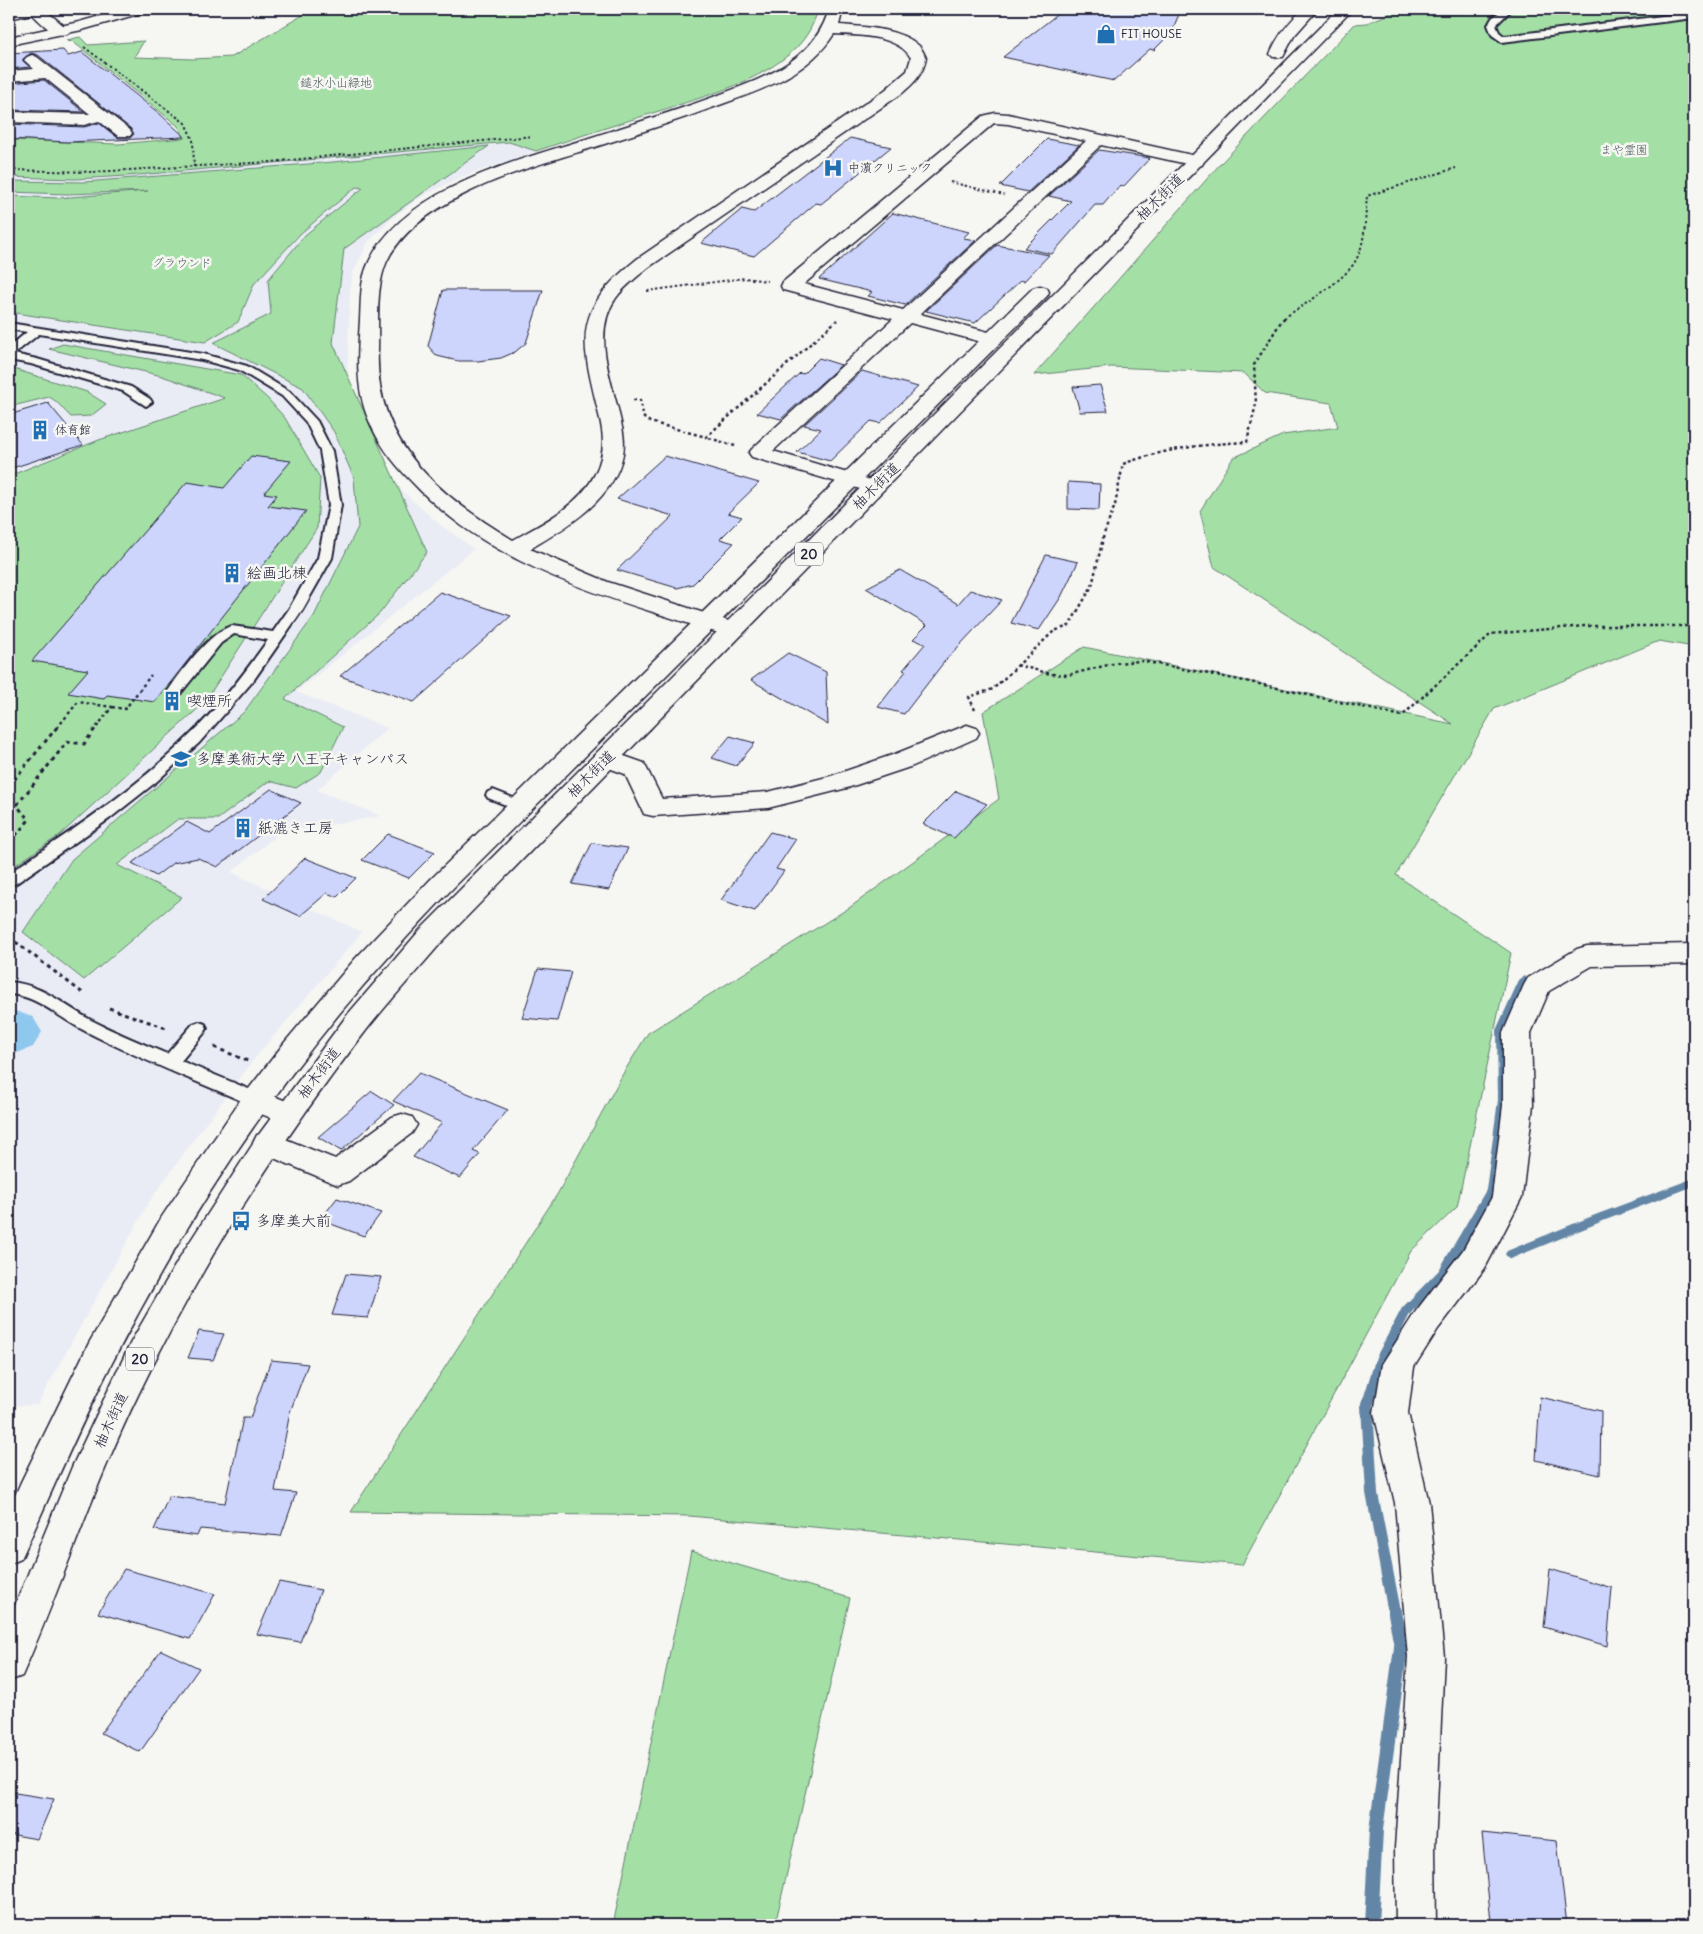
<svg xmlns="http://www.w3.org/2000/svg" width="1703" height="1934" font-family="Delius,'Klee One',sans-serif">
<rect width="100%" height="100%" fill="#f6f6f2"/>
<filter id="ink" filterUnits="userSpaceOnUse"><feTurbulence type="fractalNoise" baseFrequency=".02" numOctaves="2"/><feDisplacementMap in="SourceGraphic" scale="10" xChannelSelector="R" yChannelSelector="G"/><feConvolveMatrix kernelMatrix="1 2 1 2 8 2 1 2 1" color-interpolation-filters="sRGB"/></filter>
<g filter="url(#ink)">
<polygon fill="#eaecf5" points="509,142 536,151 456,179 421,197 395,216 368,242 353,273 350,290 347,384 385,472 403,492 438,523 474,549 296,692 388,728 317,790 381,816 280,833 231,872 362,932 256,1057 200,1131 149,1202 37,1405 9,1406 9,177 75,179 127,176"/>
<g fill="#a4e0a6" stroke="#638170">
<path d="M313,9h164l87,3 29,-3h225c-4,15 -11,28 -22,39 -36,35 -91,48 -137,63 -41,13 -82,26 -123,40l-27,-9 -382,34 -52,3 -66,-2v-37l109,4 67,-6 -7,-12 -106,-85 -5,-1 13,-3 8,8 56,-4 -10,16 59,2 39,-2z"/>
<polygon points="1401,9 1415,9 1430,13 1457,14 1460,9 1694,9 1694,647 1659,641 1494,709 1396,875 1511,953 1457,1207 1411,1251 1242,1565 689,1516 351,1512 558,1193 624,1072 648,1033 849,908 999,799 983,712 1084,647 1453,724 1214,567 1200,511 1233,458 1283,435 1338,427 1331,403 1265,393 1244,373 1111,367 1034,375 1221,163 1355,24 1367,23"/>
<polygon points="489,146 344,249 333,343 427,552 380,613 285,699 343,727 321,772 296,788 269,781 218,819 178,819 117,865 182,897 84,980 23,932 72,859 244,712 314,616 358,527 354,478 334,432 303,388 213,343 271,314 268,280 305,235 363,188 356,187 301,233 254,284 238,322 205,342 9,312 9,196 58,198 148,191 67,194 9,192 9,181 84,182 333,162"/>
<polygon points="63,344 241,375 268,399 285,418 320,478 317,528 204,703 60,835 17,864 9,867 9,476 99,440 225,398 162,376 49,349"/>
<path d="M14,369l73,23 19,12 -15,12 -20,1c-8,-7 -12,-15 -22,-20l-40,10v-37z"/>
<polygon points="691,1551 850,1598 775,1925 613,1925"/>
</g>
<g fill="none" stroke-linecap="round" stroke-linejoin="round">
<g fill="#6386a6" fill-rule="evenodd">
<polygon points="1524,976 1529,980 1507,1028 1508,1100 1497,1190 1447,1276 1410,1314 1388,1357 1373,1406 1378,1493 1408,1647 1383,1830 1378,1925 1364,1925 1369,1830 1394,1647 1366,1493 1361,1406 1376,1357 1402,1308 1439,1270 1486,1190 1498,1100 1497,1028 1519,980"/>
<polygon points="1694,1178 1694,1186 1603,1221 1515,1257 1511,1259 1507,1257 1505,1254 1507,1251 1595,1215"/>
</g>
<polygon fill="#8fc8ee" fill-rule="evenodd" points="12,1010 33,1017 42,1032 33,1047 9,1056 9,1011"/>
</g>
<g fill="#cdd5fd" stroke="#22223b">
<polygon points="1064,9 1164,9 1180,12 1171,33 1154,50 1150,49 1114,81 1003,57"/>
<polygon points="63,50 68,56 82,52 160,114 185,137 68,142 9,139 9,124 84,127 99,123 118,138 130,138 134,134 131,129 38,55 31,53 23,59 23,61 30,67 9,69 9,53"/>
<polygon points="44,80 84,112 9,110 9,83"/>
<polygon points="850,138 891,147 821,204 816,203 754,256 701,243 742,209 754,212"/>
<polygon points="1047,139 1079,145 1028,192 1000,186"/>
<polygon points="1099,150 1150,158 1124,186 1120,185 1103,205 1095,205 1052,254 1024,248 1071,201 1049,196"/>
<polygon points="893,213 969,232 963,238 976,240 905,305 868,296 872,292 819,279"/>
<polygon points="997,245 1049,255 1024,281 1021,280 975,323 926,311"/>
<polygon points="443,290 543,290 526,343 515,352 501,358 478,361 458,361 437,356 428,346"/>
<polygon points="819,358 841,365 781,419 757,413 800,373 803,374"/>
<polygon points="862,371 918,387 880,423 871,421 830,461 797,452 821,429 804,425"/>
<polygon points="1100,385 1108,411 1080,412 1073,387"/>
<polygon points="48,403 83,445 9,469 9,415"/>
<polygon points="251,456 291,461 264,493 277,495 268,506 306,511 155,702 107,695 104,699 68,693 88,670 32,661 187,482 224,488"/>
<polygon points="665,456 759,483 728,513 742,517 720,539 734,543 693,584 677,588 617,570 673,516 617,499"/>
<polygon points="1068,482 1100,484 1099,510 1068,509"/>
<polygon points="1046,555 1078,562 1061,597 1039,630 1011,623"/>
<polygon points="900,570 958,604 970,590 1002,600 944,662 904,714 878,707 906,671 903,670 925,644 913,639 927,625 866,588"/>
<polygon points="440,592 511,616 414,702 340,676"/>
<polygon points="788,653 826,672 828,725 751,680"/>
<polygon points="730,736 755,743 736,766 712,758"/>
<polygon points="271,789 301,803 217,867 198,858 173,863 156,876 132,863 187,822 210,834"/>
<polygon points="956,791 987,804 954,838 923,824"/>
<polygon points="770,832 796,839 776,869 784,871 755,911 721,900"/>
<polygon points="388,834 435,852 409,878 362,860"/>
<polygon points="592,843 628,848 609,890 572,884"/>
<polygon points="305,858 356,878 337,897 327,893 300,916 263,899"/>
<polygon points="538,969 571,972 557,1021 522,1018"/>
<polygon points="419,1073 508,1110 473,1151 480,1154 460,1178 413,1157 442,1123 393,1101"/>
<polygon points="372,1091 394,1105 341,1151 318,1137"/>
<polygon points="337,1198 381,1213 364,1236 320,1220"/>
<polygon points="346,1274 381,1277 368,1318 332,1315"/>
<polygon points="199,1331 224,1334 213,1360 188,1358"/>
<polygon points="271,1360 308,1364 290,1412 275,1491 296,1493 281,1536 200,1529 197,1536 154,1530 169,1496 225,1503 243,1418 250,1418"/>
<polygon points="1540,1397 1601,1411 1600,1475 1536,1460"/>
<polygon points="124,1569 215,1594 190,1639 98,1613"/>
<polygon points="1550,1569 1612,1588 1607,1646 1544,1627"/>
<polygon points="279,1582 321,1590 300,1642 257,1634"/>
<polygon points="161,1650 199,1668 140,1752 101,1733"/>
<polygon points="9,1792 54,1799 37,1839 9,1834"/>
<polygon points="1482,1833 1557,1841 1567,1925 1521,1925 1491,1922"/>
</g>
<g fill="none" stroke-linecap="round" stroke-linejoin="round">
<defs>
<g id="service">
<polygon points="1503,9 1512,9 1496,25 1499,32 1504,36 1694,12 1694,18 1502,42 1492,35 1488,25 1492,18"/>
<path d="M9,323l194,31 44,12 43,26 27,29 15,30 9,54 -9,53 -29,51 -50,72 -54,62 -43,39 -47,37 -94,65 -6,1v-12c62,-42 126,-83 179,-136 30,-29 56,-63 80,-97l-34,-6 -13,9 -41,51h-10l-2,-3c13,-19 42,-60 64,-65l41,6 16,-23 29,-51 11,-53 -9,-54 -14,-29 -24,-26 -43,-26 -37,-10 -163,-26 -25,20 23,5 94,28 19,12 2,3 -6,4 -23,-15 -92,-27 -22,-4v-13l18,-15 -18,-3z"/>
<polygon points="493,790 526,803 528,806 526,809 521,811 488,798 486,795 488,792"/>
<path d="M9,982c32,2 53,22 80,37 25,13 52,24 78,35l26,-30 6,-2 6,2 2,4 -2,4 -24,29 82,34 3,5 -3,5 -6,2 -6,-2c-55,-24 -111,-46 -164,-73 -27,-13 -48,-36 -78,-38z"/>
</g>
<g id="minor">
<path d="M16,9h28l26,22 -3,3c-13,4 -26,-12 -35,-20l-23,5v-8z"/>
<polygon points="32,55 37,57 130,130 132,133 130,136 118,136 99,121 84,125 9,122 9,112 90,114 45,78 9,81 9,71 34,69 24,60 27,57"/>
<path d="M995,113l13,1 188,42 6,1 2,4 -2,4 -6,1 -95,-21 -181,169 80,21 3,4 -3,4 -7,2 -83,-22 -137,128 108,32 4,4 -4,4 -7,2 -7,-2 -115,-34 -3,-4 3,-4 141,-130 -110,-29 -2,-4 2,-4 200,-166zM994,123l14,1 78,17 -183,169 -99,-26z"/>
<polygon points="967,725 976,728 979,733 976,738 913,766 847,788 768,808 653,816 644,814 625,774 598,764 595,758 598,752 607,750 644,763 662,799 768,792 831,776 895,754"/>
<polygon points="1694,944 1694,964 1592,966 1549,991 1531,1033 1533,1105 1522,1197 1485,1268 1438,1329 1414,1367 1408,1413 1429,1503 1444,1657 1435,1848 1436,1925 1396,1925 1395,1848 1408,1657 1395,1503 1374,1413 1382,1364 1416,1311 1463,1250 1492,1197 1503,1105 1503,1033 1524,985 1528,978 1577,949 1587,946"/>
<polygon points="257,1089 298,1106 303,1114 298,1122 288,1125 247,1108 242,1100 247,1092"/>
<polygon points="402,1114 412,1117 417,1125 412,1133 349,1181 338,1185 257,1151 253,1143 257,1135 268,1132 335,1159 392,1117"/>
</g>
<g id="tertiary">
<polygon points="125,9 147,9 145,12 82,30 9,45 9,37 79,22"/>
<path d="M829,9h14l-4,16c24,2 60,3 79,20 4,3 6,9 8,13 -3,17 -12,25 -25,36l-252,173c-11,9 -24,19 -33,31 -23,33 -7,76 2,111 3,14 8,30 5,45 -9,46 -56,73 -93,95l78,33 133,43 4,5 -4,5 -8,2c-26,-7 -51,-16 -77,-24 -89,-28 -179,-61 -244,-131 -19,-19 -35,-40 -45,-66 -12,-31 -9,-64 -7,-96 1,-19 0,-39 8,-56 33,-74 147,-103 218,-125 43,-14 87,-27 130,-43 47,-18 98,-34 113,-87zM834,34c23,1 64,1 77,24l-4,13 -22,19 -248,169c-64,52 -57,78 -39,152 6,22 8,41 -3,63 -15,31 -53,50 -82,66 -73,-44 -139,-96 -135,-190 1,-28 -3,-62 9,-89 31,-65 145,-94 208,-114 44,-14 87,-28 130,-44 42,-15 84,-30 109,-69z"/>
</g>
<g id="primary">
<path d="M1303,9h15l-24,27 -11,21h-10l-3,-3c7,-18 19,-32 33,-45z"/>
<path d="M1338,9h15l-913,935c-24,28 -49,55 -72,84 -88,113 -167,236 -229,365 -45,92 -76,190 -117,283l-13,5v-61l63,-153 59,-125 49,-85 80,-124 88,-119 72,-84z"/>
<path d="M1040,286l7,2 2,4 -2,4 -598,596c-38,40 -75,80 -110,122 -88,107 -164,226 -227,349 -33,64 -61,131 -91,196l-12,5v-55l12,-27 68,-139 72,-125 80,-119 44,-57 70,-83 75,-79 603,-592z"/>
</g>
</defs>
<use href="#service" stroke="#22223b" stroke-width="4"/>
<use href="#minor" stroke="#22223b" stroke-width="3"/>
<use href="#tertiary" stroke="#22223b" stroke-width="3"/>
<use href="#primary" stroke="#22223b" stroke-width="3"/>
<g stroke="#22223b" stroke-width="2" stroke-dasharray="2.5 2.5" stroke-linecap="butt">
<polyline points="84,47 185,123 193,140 194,167"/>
<polyline points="9,170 92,172 270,162 532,136"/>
<polyline points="950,182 1004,195"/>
<polyline points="647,291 745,278 767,281"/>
<path d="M1284,318c19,-13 62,-38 72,-58 10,-18 9,-44 11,-64l89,-28"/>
</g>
<g stroke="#22223b" stroke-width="2.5" stroke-dasharray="3 3" stroke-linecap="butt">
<polyline points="633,400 640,400 644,418 650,422 706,437"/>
<polyline points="735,446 706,437 837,320"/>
<polyline points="1017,665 1051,674 1068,675 1116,663 1142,661 1255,683 1402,716 1491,634 1584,626 1694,626"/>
<polyline points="112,707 125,709 151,675"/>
<path d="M975,710l-6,-13 24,-8 61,-58 15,-5 23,-40 12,-52 11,-29 8,-41c40,-15 81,-20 124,-22l9,-38 -2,-39 28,-45 4,-3"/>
<polyline points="57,728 78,702 112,707 96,728"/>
</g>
<g stroke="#22223b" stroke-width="3" stroke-dasharray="4 4" stroke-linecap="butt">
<polyline points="9,786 58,726"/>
<polyline points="9,796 29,820 9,843"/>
<polyline points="17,805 67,742 84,744 97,726"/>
<polyline points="9,937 84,994"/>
<polyline points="109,1008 169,1029"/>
<polyline points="214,1047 250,1062"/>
</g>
<use href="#service" fill="#f6f6f2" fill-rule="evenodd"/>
<use href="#minor" fill="#f6f6f2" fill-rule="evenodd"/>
<use href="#tertiary" fill="#f6f6f2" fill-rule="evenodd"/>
<use href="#primary" fill="#f6f6f2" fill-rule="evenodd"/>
</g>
</g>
<defs>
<symbol id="shop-bare" viewBox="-9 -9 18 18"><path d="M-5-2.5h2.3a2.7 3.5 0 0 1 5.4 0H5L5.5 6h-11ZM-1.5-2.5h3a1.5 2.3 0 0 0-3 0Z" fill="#1f6fb2" stroke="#f6f6f2" stroke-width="2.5" paint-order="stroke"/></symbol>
<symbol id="hospital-bare" viewBox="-9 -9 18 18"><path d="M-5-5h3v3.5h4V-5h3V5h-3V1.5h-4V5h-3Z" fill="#1f6fb2" stroke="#f6f6f2" stroke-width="2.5" paint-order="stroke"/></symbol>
<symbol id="building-bare" viewBox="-9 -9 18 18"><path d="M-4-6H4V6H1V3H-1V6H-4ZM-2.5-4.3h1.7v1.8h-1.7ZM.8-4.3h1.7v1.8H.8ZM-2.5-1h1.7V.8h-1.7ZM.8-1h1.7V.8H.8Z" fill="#1f6fb2" stroke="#f6f6f2" stroke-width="2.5" paint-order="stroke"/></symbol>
<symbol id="university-bare" viewBox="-9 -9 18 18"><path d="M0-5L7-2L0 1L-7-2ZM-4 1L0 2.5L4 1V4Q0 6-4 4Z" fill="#1f6fb2" stroke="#f6f6f2" stroke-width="2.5" paint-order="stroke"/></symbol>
<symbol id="bus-bare" viewBox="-9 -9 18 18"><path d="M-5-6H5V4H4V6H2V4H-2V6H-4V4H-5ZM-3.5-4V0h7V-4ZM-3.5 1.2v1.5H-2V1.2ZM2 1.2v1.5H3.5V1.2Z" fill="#1f6fb2" stroke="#f6f6f2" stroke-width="2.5" paint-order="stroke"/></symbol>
</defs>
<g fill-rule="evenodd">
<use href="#shop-bare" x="1092" y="20" width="28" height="28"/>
<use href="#hospital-bare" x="819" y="154" width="28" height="28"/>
<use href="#building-bare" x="26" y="416" width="28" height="28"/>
<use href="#building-bare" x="218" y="559" width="28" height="28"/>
<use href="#building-bare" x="158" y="687" width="28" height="28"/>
<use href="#university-bare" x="167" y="745" width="28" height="28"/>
<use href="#building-bare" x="229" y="814" width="28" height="28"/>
<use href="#bus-bare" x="227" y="1207" width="28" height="28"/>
</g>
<g text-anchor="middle" stroke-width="5" stroke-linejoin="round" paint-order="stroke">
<g font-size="12" fill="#22223b" stroke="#f6f6f2" text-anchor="start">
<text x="1121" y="38">FIT HOUSE</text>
<text x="848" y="172">中濵クリニック</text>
<text x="55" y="434">体育館</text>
</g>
<g font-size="12" fill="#495b5b" stroke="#f6f6f2">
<text x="336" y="87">鑓水小山緑地</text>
<text x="1624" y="154">まや霊園</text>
<text x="182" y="267">グラウンド</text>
</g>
<g fill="#f6f6f2" stroke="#626272" stroke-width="1">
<rect x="795" y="542.5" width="28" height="23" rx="4"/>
<rect x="126" y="1347.5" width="28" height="23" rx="4"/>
</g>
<g font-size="14" font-weight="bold" fill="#22223b">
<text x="809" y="559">20</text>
<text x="140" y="1364">20</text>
</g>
<g font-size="15" fill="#22223b" stroke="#f6f6f2">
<text transform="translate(1160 197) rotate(-45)" y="5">柚木街道</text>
<text transform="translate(876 486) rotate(-45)" y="5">柚木街道</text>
<text transform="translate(591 774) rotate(-45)" y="5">柚木街道</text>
<text transform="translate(319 1073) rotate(-53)" y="5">柚木街道</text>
<text transform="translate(111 1420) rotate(-65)" y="5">柚木街道</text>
</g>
<g font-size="15" fill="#22223b" stroke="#f6f6f2" text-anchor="start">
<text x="247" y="578">絵画北棟</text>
<text x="187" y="706">喫煙所</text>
<text x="196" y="764">多摩美術大学 八王子キャンパス</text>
<text x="258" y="833">紙漉き工房</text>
<text x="256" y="1226">多摩美大前</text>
</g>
</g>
<rect width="1703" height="1934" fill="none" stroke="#f6f6f2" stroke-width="30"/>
<rect x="15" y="15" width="1673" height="1904" fill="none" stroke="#22223b" stroke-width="2" filter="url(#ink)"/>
</svg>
